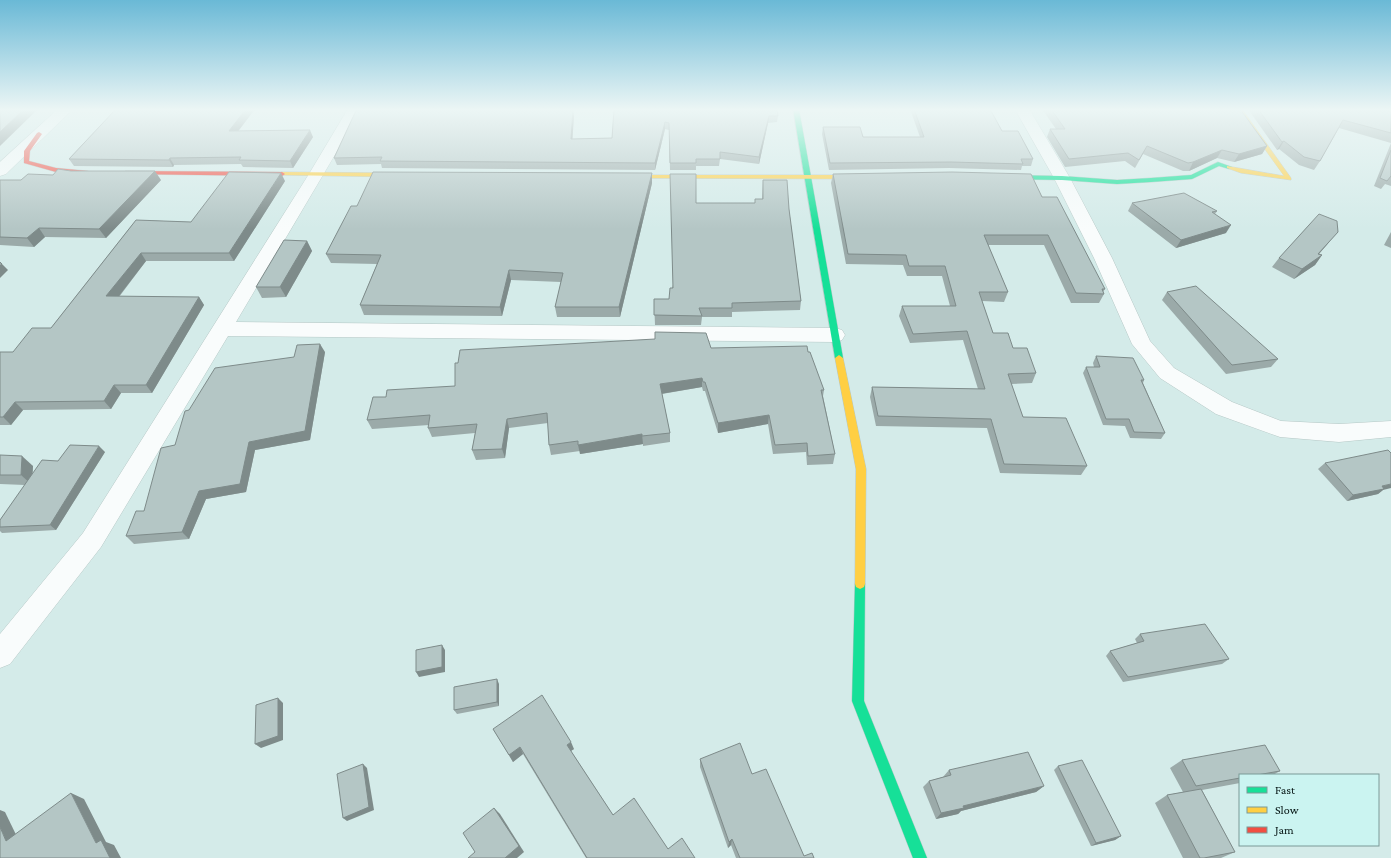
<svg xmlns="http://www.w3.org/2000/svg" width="1391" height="858" font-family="'Crimson Pro',serif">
<rect width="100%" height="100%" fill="#d4ebe9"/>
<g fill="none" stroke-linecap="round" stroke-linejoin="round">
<defs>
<g id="street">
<polygon points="58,109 73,109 6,174 0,176 0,162"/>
<polygon points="348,109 362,109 236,322 835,328 842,330 845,335 842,340 835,342 228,336 101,547 10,664 0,668 0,634 83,533 309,174"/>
<polygon points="1015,109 1029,109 1070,178 1112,258 1150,341 1174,368 1232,402 1281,421 1339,424 1391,421 1391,437 1339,442 1280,437 1216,414 1160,378 1132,344 1094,258 1054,178"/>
</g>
<g id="fast">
<polygon points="793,109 799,109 843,358 839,361 835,358"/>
<polygon points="1218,162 1232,167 1229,169 1219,166 1192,179 1151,182 1117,184 1062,180 1002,179 999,177 1002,175 1062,176 1117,180 1151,178 1191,175"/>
<polygon points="860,579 864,581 865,584 864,701 927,858 913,858 852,701 855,584 856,581"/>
</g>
<g id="slow">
<polygon points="1236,109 1242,109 1291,178 1291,180 1241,173 1227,168 1227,166 1284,176"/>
<polygon points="282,172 402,173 405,175 402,177 280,175 279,174"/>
<polygon points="622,175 862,175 865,177 862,179 620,178 620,176"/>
<polygon points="839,355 843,358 866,469 865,584 864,587 860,589 856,587 855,584 856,469 835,358"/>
</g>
<g id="jam">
<polygon points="39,132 42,134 30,151 29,161 56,168 88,171 91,173 90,174 56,172 24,163 24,151 37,133"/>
<polygon points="126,171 282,172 285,174 282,176 124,174 123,173"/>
</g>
</defs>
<use href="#street" stroke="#b6c8c6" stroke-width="1"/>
<use href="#fast" stroke="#b6c8c6" stroke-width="1"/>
<use href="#slow" stroke="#b6c8c6" stroke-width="1"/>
<use href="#jam" stroke="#b6c8c6" stroke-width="1"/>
<use href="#street" fill="#f9fcfc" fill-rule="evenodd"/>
<use href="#fast" fill="#16e098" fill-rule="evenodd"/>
<use href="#slow" fill="#ffcf43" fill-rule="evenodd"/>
<use href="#jam" fill="#f24e42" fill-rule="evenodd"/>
</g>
<g fill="#9baaa9">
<polygon points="116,109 255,109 238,131 313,137 293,168 243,167 241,164 174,165 173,167 74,166 69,159"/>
<polygon points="614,109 778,116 777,122 768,123 759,164 720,159 719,166 696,166 696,170 670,170 669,130 665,129 655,170 382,168 381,164 337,165 334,158 535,110 574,116 572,139 612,138"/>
<polygon points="910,109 990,109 1002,131 1033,159 1031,166 1022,166 1021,170 949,168 829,170 822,134 823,127 863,137 920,137"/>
<polygon points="1042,109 1240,109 1267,146 1262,154 1234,162 1217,158 1189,171 1183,171 1143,154 1135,168 1125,161 1065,167 1047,137 1050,129 1056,129"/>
<polygon points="1248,109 1391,109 1391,143 1339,128 1320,161 1314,170 1299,165 1279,149 1277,150"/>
<polygon points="1391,143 1391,186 1385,184 1381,189 1374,186"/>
<polygon points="652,173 652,183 620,317 557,317 555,307 561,282 511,280 502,316 364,315 360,305 377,264 331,263 326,254 357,206"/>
<polygon points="833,174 1042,197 1105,289 1103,292 1104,294 1099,303 1071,303 1044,245 988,245 1008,292 1004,302 982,301 993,333 1013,348 1036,373 1032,383 1011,384 1023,417 1087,466 1081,475 1000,473 987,428 876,426 870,397 872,387 978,389 963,340 910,343 899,316 902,306 950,306 942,276 907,276 903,265 846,264 831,183"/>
<polygon points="0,180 161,180 106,238 45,237 34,247 0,245"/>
<polygon points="763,180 789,209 801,301 800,310 732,312 732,317 702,317 701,325 655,325 654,299 669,299 696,203 755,203 755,199 762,199"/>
<polygon points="285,181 234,261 146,261 119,297 199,297 204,305 152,393 121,393 111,409 23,410 11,425 0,425 0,352 13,352 51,328 136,220 191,222"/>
<polygon points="1132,203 1217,211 1215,214 1226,233 1176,248 1128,211"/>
<polygon points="1391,232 1391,248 1384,245"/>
<polygon points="307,241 312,251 286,297 262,298 256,287"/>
<polygon points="1330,241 1319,254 1322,255 1315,265 1294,279 1272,267 1279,258"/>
<polygon points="1167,292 1278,359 1271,367 1226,374 1162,300"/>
<polygon points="711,348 808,352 824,390 823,396 835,454 833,464 807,465 806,452 773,454 768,424 718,433 705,391 703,391 702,387 662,394 670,433 670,442 643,446 643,444 580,454 580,451 551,455 549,445 548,423 509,428 505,458 476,460 472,450 475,433 432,437 428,428 429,425 372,429 367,420 386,397"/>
<polygon points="325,352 310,440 255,450 246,492 206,499 189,539 134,544 126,536 144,511 175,445 189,410"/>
<polygon points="1096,356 1144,380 1143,383 1165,433 1161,439 1130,438 1125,426 1103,425 1083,373 1086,367 1094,367 1093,363"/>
<polygon points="105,452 56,530 2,533 0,531 0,520 25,485 0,484 0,455 33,466 32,474 58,461"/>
<polygon points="1325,463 1383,490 1378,494 1347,501 1318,469"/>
<polygon points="1140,634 1229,659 1222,664 1123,682 1106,656 1110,651 1137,643 1135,639"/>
<polygon points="499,684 499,706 457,714 454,710"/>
<polygon points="493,729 574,749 571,751 613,815 668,849 695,858 586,858 523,754 513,762"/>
<polygon points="700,759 752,774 804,856 814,858 736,858 731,845 728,848 700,767"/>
<polygon points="1182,760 1280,771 1273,775 1240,775 1240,783 1202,790 1235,852 1221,858 1183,858 1155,803 1167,795 1183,792 1170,768"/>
<polygon points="1058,766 1121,836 1115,840 1091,846 1054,770"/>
<polygon points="949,770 1044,786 1036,792 961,811 958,814 936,819 923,787 929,781 943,777"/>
</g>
<g fill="#7e8b8a">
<polygon points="24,109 38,109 0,146 0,132"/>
<polygon points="246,109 255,109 233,138 229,131"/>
<polygon points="573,109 574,116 572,145 571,139"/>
<polygon points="769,116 768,123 759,164 759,157"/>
<polygon points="665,122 665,129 655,170 655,163"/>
<polygon points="310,130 313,137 293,168 290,161"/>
<polygon points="1284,141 1279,149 1277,150 1282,142"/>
<polygon points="1267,146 1262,154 1234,162 1239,154"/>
<polygon points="1222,150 1217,158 1189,171 1193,162"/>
<polygon points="170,158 174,165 173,167 169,160"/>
<polygon points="155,171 161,180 106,238 99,229"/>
<polygon points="281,173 285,181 234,261 229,253"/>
<polygon points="652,173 652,183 620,317 619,307"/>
<polygon points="1231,225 1226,233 1176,248 1181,240"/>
<polygon points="39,228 45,237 34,247 27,238"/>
<polygon points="1338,232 1330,241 1312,262 1322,255 1315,265 1294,279 1302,269 1318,254"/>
<polygon points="307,241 312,251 286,297 280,287"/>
<polygon points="141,253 146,261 112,305 106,296"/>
<polygon points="2,264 8,270 0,278 0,266"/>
<polygon points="509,270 511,280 502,316 500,307"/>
<polygon points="199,297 204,305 152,393 146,385"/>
<polygon points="320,344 325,352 310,440 255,450 246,492 206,499 189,539 182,532 199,491"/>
<polygon points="702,378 702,387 660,394 660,384"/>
<polygon points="114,385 121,393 111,409 104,401"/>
<polygon points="15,402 23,410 11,425 3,417"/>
<polygon points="769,415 768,424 718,433 718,423"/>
<polygon points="507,419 509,428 505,458 502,449"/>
<polygon points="642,434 643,444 580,454 578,445"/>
<polygon points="99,446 105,452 56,530 50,525"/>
<polygon points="22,456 33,466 32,485 21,475"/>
<polygon points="1391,484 1391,488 1383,490 1378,494 1347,501 1353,495 1382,486"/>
<polygon points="442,645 445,650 445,672 419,677 416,672"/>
<polygon points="497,679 499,684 499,706 497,702"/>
<polygon points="278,698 283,703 283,740 261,748 255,744"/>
<polygon points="571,742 574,749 569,752 567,745"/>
<polygon points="520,747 523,754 513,762 509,755"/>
<polygon points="363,764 367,768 374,810 347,821 343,818"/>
<polygon points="1044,786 1036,792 961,811 958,814 936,819 941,813 963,806"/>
<polygon points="71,793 84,799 106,842 114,845 121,858 110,858 96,843"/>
<polygon points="494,808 500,814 524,852 517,858 505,858"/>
<polygon points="0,810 5,812 22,847 6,841 0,827"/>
<polygon points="1121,836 1115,840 1091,846 1096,843"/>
<polygon points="732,839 731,845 728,848 729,842"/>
</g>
<g fill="#b4c6c5" stroke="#7e8b8a">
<polygon points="0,109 24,109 0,132"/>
<polygon points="116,109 246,109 229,131 310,130 290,161 239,160 241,157 170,158 169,160 69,159"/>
<polygon points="357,109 533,109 533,110 573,109 571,139 612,138 614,109 777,109 778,116 769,116 759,157 720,152 720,159 696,159 696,163 670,163 669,123 665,122 655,163 380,161 382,157 334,158 353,117"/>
<polygon points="914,109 990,109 1002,131 1018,131 1033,159 1021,159 1023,164 951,162 830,163 823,127 860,127 863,137 924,137"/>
<polygon points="1051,109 1240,109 1267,146 1239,154 1222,150 1193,162 1188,163 1147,146 1139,160 1128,153 1069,159 1050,129 1065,129"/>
<polygon points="1258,109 1391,109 1391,133 1343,120 1320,161 1304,157 1284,141 1282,142"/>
<polygon points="1391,150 1391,176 1387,181 1380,178"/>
<polygon points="58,169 71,171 155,171 99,229 39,228 27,238 0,237 0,180 21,180 28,174 53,175"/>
<polygon points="229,172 281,173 229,253 141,253 106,296 199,297 146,385 114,385 104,401 15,402 3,417 0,417 0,352 13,352 32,328 51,328 136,220 191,222"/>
<polygon points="373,172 652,173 619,307 555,307 563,273 509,270 500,307 360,305 381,255 326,254 351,206 357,206"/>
<polygon points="952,172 1031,174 1042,197 1057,197 1105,289 1102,289 1104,294 1076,293 1048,235 984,235 1008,292 979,292 993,333 1008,333 1013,348 1027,348 1036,373 1008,374 1023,417 1066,418 1087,466 1004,464 991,419 878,416 872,387 985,389 967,331 913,334 902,306 956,306 945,266 909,266 906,255 848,254 833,174"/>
<polygon points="670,174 696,174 696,203 755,203 755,199 763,199 763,180 787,180 789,209 801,301 732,303 732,308 699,308 702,316 654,315 654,299 669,299 670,288 673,288"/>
<polygon points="1184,193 1217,211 1212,212 1231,225 1181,240 1132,203"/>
<polygon points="1319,214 1337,221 1338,232 1318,254 1322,255 1302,269 1279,258"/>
<polygon points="284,240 307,241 280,287 256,287"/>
<polygon points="0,262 2,264 0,266"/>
<polygon points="1196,286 1278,359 1232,365 1167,292"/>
<polygon points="655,332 706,333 711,348 807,346 808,352 810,352 824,390 821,390 835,454 808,456 807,443 775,445 769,415 718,423 705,382 703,382 702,378 660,384 670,433 642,436 642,434 578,445 578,441 549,445 547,413 507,419 502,449 472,450 477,424 428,428 430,415 367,420 373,397 386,397 387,390 455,386 455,363 458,363 460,350 655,339"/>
<polygon points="320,344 305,431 249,442 240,484 199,491 182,532 126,536 136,511 144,511 161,448 175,445 185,411 189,410 215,368 294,357 297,345"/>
<polygon points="1096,356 1133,358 1144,380 1141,380 1165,433 1134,432 1129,419 1106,419 1086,367 1100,367"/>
<polygon points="70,445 99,446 50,525 0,527 0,520 42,460 58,461"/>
<polygon points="1388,450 1391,453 1391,484 1382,486 1384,489 1353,495 1325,463"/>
<polygon points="0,455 22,456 21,475 0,475"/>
<polygon points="1205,624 1229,659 1128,677 1110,651 1144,641 1140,634"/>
<polygon points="442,645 442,667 416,672 416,650"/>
<polygon points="497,679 497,702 454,710 454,687"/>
<polygon points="542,695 571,742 567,745 613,815 634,798 668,849 682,838 695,858 587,858 520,747 509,755 493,729"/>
<polygon points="278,698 278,736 255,744 256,705"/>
<polygon points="740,743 752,774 766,769 804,856 812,853 814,858 740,858 732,839 729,842 700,759"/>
<polygon points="1265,745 1280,771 1257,775 1240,775 1240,778 1196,786 1182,760"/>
<polygon points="1028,752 1044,786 963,806 964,808 941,813 929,781 951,775 949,770"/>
<polygon points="1082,760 1121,836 1096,843 1058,766"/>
<polygon points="363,764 369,807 343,818 337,774"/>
<polygon points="1201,789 1235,852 1204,858 1200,858 1167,795"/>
<polygon points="71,793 96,843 101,840 110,858 0,858 0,827 6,841"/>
<polygon points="494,808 519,846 505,858 468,858 475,852 463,833"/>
</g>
<linearGradient id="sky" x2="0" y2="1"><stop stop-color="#6ab9d6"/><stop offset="0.48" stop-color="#ecf6f5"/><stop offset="1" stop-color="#ecf6f5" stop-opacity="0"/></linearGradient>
<rect width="1391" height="229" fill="url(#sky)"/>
<rect x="1239" y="774" width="140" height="72" fill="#cbf4f1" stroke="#7b9a98"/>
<rect x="1247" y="787" width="20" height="6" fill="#16e098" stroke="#7b9a98"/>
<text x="1275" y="794" font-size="12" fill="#041312">Fast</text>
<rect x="1247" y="807" width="20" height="6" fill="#ffcf43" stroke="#7b9a98"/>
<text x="1275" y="814" font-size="12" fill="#041312">Slow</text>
<rect x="1247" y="827" width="20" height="6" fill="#f24e42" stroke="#7b9a98"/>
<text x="1275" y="834" font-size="12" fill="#041312">Jam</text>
</svg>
